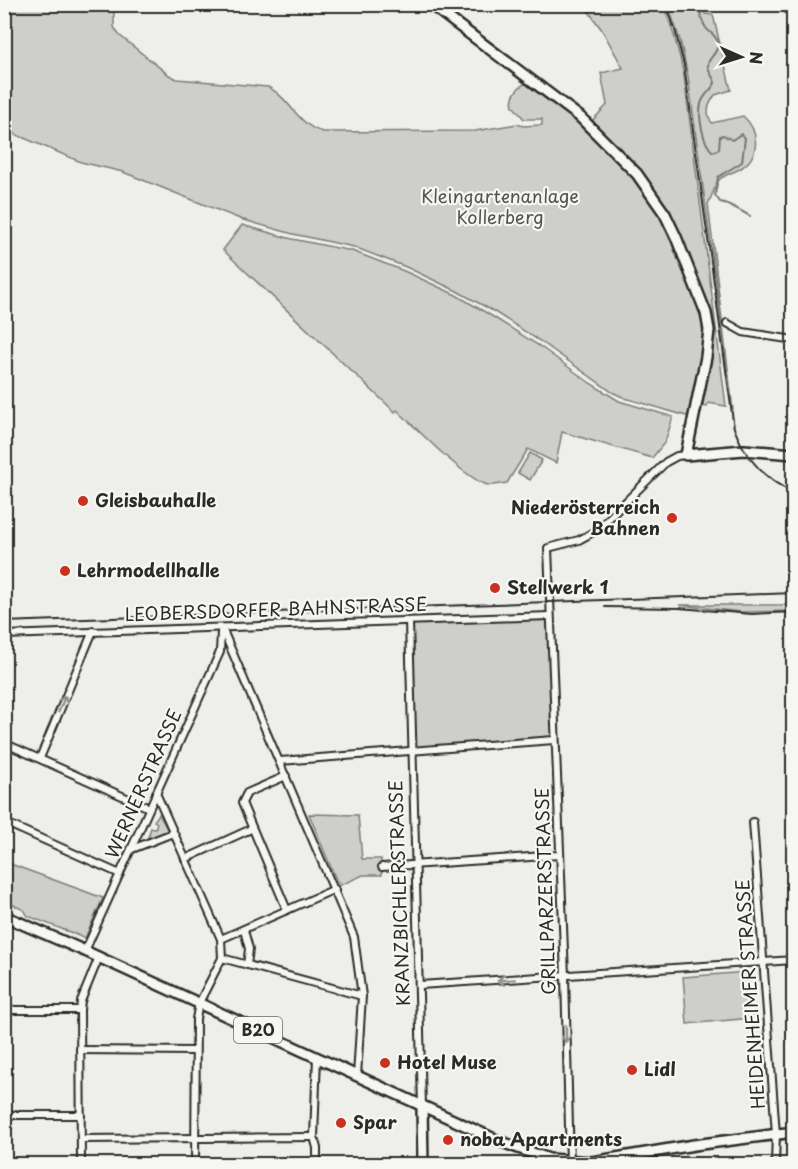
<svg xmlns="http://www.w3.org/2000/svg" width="798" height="1169" font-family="'Playpen Sans',sans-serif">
<rect width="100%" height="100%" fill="#eeeeea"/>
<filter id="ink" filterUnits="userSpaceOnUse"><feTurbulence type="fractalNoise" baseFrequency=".0167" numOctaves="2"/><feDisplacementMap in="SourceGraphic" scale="12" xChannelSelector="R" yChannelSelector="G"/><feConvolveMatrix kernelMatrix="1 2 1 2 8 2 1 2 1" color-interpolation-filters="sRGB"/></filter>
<g filter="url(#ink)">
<g fill="#cececa" stroke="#7c7c7a" stroke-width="1.5">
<path d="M4,5h110v22l5,8 50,40 8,4 91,8c22,11 30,39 55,45l152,-1 42,-7 6,2 19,-1v-6h-18l-11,-13c-3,-10 6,-22 16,-23l48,36 66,67 25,40 37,96v19l-15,76 -65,-19 -13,-6 -69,-49 -50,-32 -36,-20 -51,-24 -52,-20 -61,-13 -53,-15 -117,-47 -42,-10 -76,-32z"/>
<path d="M584,5h79c10,23 16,46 21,71l42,330 -18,-3 -1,4 -6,-1 10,-64 -37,-119 -84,-100 17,-18 -6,-32 22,-5 -21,-38z"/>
<path d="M668,5h33l4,9 8,1 18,75 -16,5c-7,10 -10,17 -3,28l31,-7c16,14 18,39 -2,52 -6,4 -15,6 -21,11 -5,5 -8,18 -12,25l25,206 -45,-334 -8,-36z"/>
<path d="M242,225l50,14 60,12 52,20 52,24 34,20 51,32 49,36 29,18 54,16 -8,25 -13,16 -90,-26 -6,31 -28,-14 -21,34c-6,1 -13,3 -19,2 -22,-5 -72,-57 -91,-75l-2,2 -172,-162z"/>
<polygon points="530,453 542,460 530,480 518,473"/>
<polygon points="679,605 793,605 794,611 741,612"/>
<polygon points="549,616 554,740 412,750 409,621"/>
<polygon points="159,814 168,831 147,840 151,828 155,829 157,823 154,821"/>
<polygon points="309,814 358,815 362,859 381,859 382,875 363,875 341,885 337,882"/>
<polygon points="5,862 103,898 85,938 28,916 24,910 5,901"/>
<polygon points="748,972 752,1018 687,1024 683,977"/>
</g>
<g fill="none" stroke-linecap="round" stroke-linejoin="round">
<path stroke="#757573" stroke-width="2" d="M698,4c2,8 3,17 8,24 4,5 11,8 12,15 1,10 -10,14 -10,22 -1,6 6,12 7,18 -4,8 -12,12 -14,21 -3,13 2,40 12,48l6,-3 1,-13 3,-1 9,5 9,-6 4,4 -3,24 -24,15 -3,18 5,7c11,2 20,9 30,14"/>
<defs>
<g id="street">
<polyline points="783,4 794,17"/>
<polyline points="727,323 743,332 794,340"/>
<polyline points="409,621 422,1106"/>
<polyline points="222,628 354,937 362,996 357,1076"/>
<path d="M4,635c182,-8 364,-13 545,-19"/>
<polyline points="4,743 149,808"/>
<polyline points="40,758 93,631"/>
<polyline points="280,761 554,740"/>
<polyline points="286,776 247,793 242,803 287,910"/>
<polyline points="156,793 221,939 222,958 199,1003 196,1019 195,1164"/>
<polyline points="4,822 120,874"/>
<polyline points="753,822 776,1134 775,1164"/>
<polyline points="132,849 173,833"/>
<polyline points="185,859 251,829"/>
<polyline points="382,867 559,855"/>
<polyline points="244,930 249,949 247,965"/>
<polyline points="221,939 335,889"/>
<polyline points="85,951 220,652 221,632"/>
<polyline points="222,958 362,996"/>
<polyline points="420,985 794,960"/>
<polyline points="4,1010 80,1010"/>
<polyline points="80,1050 195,1051"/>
<polyline points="4,1115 81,1115"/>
<polyline points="81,1139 314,1137"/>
<polyline points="81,1164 80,1010 81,1001 99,957"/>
<polyline points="317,1164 317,1148 314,1137 317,1057"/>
<polyline points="570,1164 565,976 548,548 579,540 597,530 666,462 677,456 686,455"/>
</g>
<g id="secondary">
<polyline points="430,4 580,117 637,174 665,214 676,237 706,313 709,330 706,357 686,455 744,450 794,454"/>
<polyline points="422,1106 423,1164"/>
</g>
<polyline id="primary" points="4,916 85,951 499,1141 549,1159 592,1162 694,1145 794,1132"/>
</defs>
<use href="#street" stroke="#2b2b2b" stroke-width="10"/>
<use href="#secondary" stroke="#2b2b2b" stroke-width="14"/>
<use href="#primary" stroke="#2b2b2b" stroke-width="14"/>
<use href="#street" stroke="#f6f6f2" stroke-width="6"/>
<use href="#secondary" stroke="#f6f6f2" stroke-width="9"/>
<use href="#primary" stroke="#f6f6f2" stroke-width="9"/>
<g stroke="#2b2b2b" stroke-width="2">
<path d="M666,4l9,26 9,35 50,363c11,29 31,52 60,65"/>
<polyline points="605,607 679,608 752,614 794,612"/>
<polyline points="4,622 794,593"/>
</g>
</g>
<defs><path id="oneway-shaft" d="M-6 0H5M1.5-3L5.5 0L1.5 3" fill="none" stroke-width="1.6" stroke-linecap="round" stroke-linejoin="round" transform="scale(1.5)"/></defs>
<g stroke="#90908e">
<use href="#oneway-shaft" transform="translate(62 704) rotate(-67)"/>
<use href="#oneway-shaft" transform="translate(506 980) rotate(176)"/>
<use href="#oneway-shaft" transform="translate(566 1034) rotate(89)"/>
</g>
</g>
<g fill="#c8321e" stroke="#f6f6f2" stroke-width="2">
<circle cx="83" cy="501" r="6"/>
<circle cx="672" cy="518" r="6"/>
<circle cx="65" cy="571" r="6"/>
<circle cx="495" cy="588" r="6"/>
<circle cx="385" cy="1063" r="6"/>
<circle cx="632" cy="1070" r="6"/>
<circle cx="341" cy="1123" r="6"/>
<circle cx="448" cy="1140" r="6"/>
</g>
<g text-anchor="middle" stroke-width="4.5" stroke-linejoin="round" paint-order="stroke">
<rect fill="#f6f6f2" stroke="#686867" stroke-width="1.5" x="234" y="1017" width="48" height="26" rx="4.5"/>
<g font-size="16" font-weight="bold" fill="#2b2b2b">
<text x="258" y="1036">B20</text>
</g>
<g font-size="18" fill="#545453" stroke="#f6f6f2">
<text x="500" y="203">Kleingartenanlage<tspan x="500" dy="21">Kollerberg</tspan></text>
</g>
<g font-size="18" font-weight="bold" fill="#2b2b2b" stroke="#f6f6f2" text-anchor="start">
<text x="95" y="507">Gleisbauhalle</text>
<text x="660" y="514" text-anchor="end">Niederösterreich<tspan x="660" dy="21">Bahnen</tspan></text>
<text x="77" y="577">Lehrmodellhalle</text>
<text x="507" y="594">Stellwerk 1</text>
<text x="397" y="1069">Hotel Muse</text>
<text x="644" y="1076">Lidl</text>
<text x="353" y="1129">Spar</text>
<text x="460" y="1146">noba Apartments</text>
</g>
<g font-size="18" fill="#2b2b2b" stroke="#f6f6f2">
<text transform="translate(276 610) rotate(-2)" y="6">LEOBERSDORFER BAHNSTRASSE</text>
<text transform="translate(144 784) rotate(-66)" y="6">WERNERSTRASSE</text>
<text transform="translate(546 891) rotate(-92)" y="6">GRILLPARZERSTRASSE</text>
<text transform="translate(400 893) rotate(-92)" y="6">KRANZBICHLERSTRASSE</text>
<text transform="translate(751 994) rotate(-94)" y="6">HEIDENHEIMER STRASSE</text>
</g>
</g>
<rect width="798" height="1169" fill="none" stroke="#f6f6f2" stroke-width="24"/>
<rect x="12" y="12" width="774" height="1145" fill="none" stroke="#2b2b2b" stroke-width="2" filter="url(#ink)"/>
<g transform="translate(741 57) rotate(93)" stroke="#f6f6f2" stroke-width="4.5" paint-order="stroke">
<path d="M0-4.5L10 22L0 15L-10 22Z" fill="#2b2b2b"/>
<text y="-9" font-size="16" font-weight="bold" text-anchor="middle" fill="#2b2b2b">N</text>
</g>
</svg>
